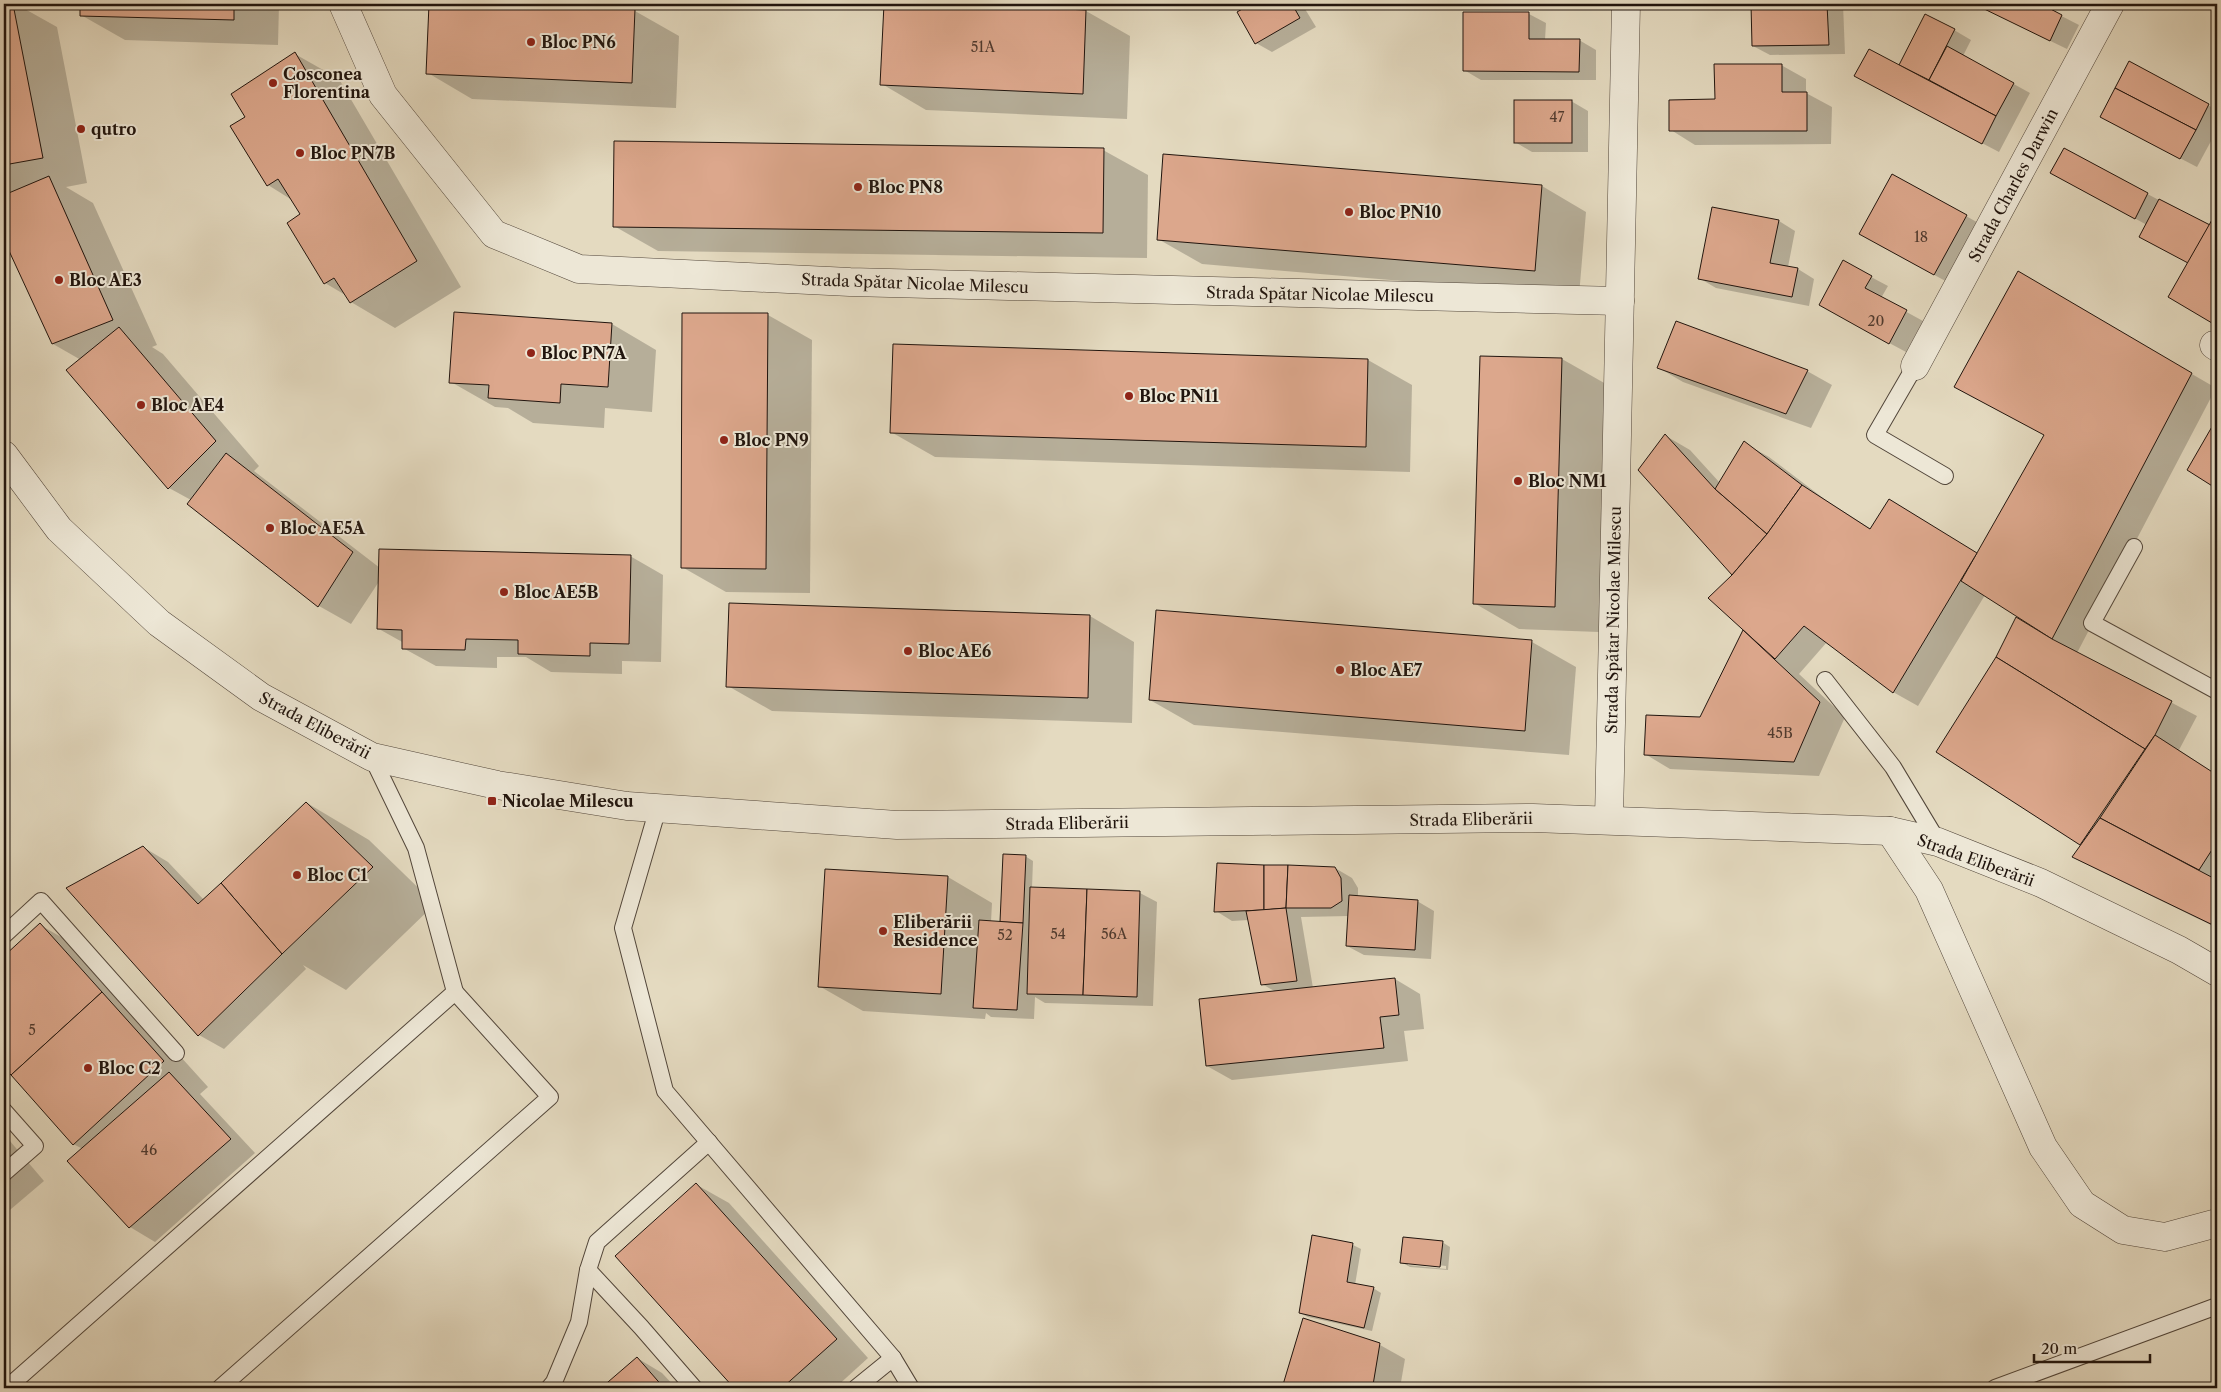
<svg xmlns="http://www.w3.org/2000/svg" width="2221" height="1392" font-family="'Libre Caslon Text',serif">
<rect width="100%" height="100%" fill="#e4dac0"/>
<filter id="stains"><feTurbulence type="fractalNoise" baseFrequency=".004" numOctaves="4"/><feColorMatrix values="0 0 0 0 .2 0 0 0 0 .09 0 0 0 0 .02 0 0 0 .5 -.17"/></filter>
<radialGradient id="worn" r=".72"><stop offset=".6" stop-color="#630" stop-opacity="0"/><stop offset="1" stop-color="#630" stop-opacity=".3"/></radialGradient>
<g fill="#0003" fill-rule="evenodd">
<polygon points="4,4 16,4 57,27 87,183 66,187 93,203 157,345 152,347 163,354 259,466 254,471 380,568 630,556 663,575 661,662 622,661 622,674 551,672 526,657 497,657 497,668 436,666 403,648 404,643 379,629 380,580 351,624 319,606 188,504 191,500 169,488 81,360 53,344 4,237 4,196 12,193 4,188"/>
<polygon points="82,4 279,4 278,45 125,40 81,15"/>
<polygon points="430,4 635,11 679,36 676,108 472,99 428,73"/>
<polygon points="885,4 1086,11 1130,36 1127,119 926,110 882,84"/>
<polygon points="1253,4 1302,4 1316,27 1272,52 1256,43 1238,12"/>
<polygon points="1752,4 1843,4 1845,54 1770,55 1753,46"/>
<polygon points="1975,4 2038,4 2079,25 2067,49"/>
<polygon points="1464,13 1529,14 1546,23 1545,40 1579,40 1596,50 1596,80 1481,80 1464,70"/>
<polygon points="1954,30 1971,40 1963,56 2030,93 1999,152 1873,86"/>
<polygon points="295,54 339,79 461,287 395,328 351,302 347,296 325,283 302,214 292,200 268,185 247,118"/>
<polygon points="2129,63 2217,110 2217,130 2197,167 2118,126"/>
<polygon points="1781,65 1806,79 1806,93 1832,107 1831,144 1695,145 1671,130 1716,101"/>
<polygon points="1571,101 1588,111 1588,152 1532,152 1515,142"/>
<polygon points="1103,150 1148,175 1147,258 658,251 614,226"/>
<polygon points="2064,150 2210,227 2217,214 2217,325 2170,297 2189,263 2147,225 2068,182"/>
<polygon points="1542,186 1586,212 1579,296 1202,264 1158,239"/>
<polygon points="1966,216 1982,225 1951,284 1877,244"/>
<polygon points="1779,221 1795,231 1788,267 1798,269 1814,279 1809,306 1716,288 1699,278"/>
<polygon points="2018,273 2216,388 2077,653 2197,716 2179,750 2217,775 2217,928 2098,870 2073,856 2082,845 1938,752 1997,658 2018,617 1985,595 1918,706 1893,692 1827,642 1799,674 1845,717 1819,776 1670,769 1645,754 1701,719 1744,629 1734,575 1666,436 1690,450 1720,483 1744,443 1769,457 1827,501 1871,529 1978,554 2045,436"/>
<polygon points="1871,277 1888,286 1881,298 1923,321 1906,352 1837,315"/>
<polygon points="768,315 812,340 810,593 726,592 682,567"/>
<polygon points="612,324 656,350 652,412 605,408 604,428 533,423 508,408 495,407 451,382"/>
<polygon points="1562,359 1606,384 1599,632 1519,629 1474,603"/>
<polygon points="1368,360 1412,385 1410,472 935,457 891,432"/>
<polygon points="1659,368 1807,371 1832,385 1811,428 1683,382"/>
<polygon points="2217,421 2217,487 2188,469"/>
<polygon points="730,605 1090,616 1134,642 1132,723 772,711 728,686"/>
<polygon points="1532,642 1576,667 1569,755 1194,725 1150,700"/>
<polygon points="307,803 369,840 435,904 346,990 303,965 306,969 224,1049 199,1035 143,847 168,862 204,900"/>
<polygon points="1025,856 1033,861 1032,888 1140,893 1157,902 1153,1006 1045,1003 1035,997 1034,1019 991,1017 986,1013 985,1019 863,1011 819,986 948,877 992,903 991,922 1001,923"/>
<polygon points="1335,868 1352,878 1358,888 1358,897 1417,901 1434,911 1431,959 1364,955 1347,946 1349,916 1301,917 1313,988 1395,979 1420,994 1424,1029 1404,1031 1408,1061 1232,1080 1207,1066 1276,992 1262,984 1249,920 1232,921 1216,911"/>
<polygon points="40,925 84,950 208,1087 200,1094 255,1153 155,1242 130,1227 69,1161 83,1149 73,1144 4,1066 4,957"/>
<polygon points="4,1134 44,1181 4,1215"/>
<polygon points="697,1185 729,1203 868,1358 835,1388 736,1388 617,1257"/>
<path d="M1442,1242l8,5 -2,23 -38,-3 -9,-5zM1408,1262l38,4v3l-38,-4z"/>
<polygon points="1353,1245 1361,1249 1355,1285 1373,1288 1381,1293 1372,1331 1308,1317 1300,1313"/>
<polygon points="1304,1320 1380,1345 1405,1359 1400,1388 1283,1388"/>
<polygon points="637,1358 662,1373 676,1388 603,1388"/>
</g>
<g fill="#dca78c" stroke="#21150e">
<polygon points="4,4 13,4 43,158 4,165"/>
<polygon points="80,4 234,4 234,20 80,16"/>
<polygon points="429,4 507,4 635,9 632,83 426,74"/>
<polygon points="884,4 959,4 1086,10 1083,94 880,85"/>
<polygon points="1251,4 1292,4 1300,18 1255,44 1237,12"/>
<polygon points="1751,4 1827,4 1829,45 1752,46"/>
<polygon points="1974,4 2041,4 2062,15 2050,41"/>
<polygon points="1463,12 1529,12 1529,39 1580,39 1579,72 1463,71"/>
<polygon points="1925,14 1955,29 1929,80 1899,65"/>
<polygon points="1947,46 2014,83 1996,116 1929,80"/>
<polygon points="1869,49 1996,116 1982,144 1854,76"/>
<polygon points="295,52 417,261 350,303 334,278 324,284 287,223 300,214 278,179 267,186 230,126 245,117 231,94"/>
<polygon points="2129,61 2209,104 2196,130 2115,88"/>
<polygon points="1714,64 1782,64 1782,92 1807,92 1807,131 1669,131 1669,100 1715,99"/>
<polygon points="2115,88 2196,130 2180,159 2100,117"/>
<rect x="1514" y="100" width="58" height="43"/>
<polygon points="614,141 1104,148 1103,233 613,227"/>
<polygon points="2064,148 2148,193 2135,219 2050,173"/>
<polygon points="1163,154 1542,185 1535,271 1157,240"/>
<polygon points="1892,174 1967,215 1934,275 1859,234"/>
<polygon points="49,176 113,320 52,344 4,240 4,195"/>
<polygon points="2159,199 2210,225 2188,263 2139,237"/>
<polygon points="1712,207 1779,220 1770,263 1798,268 1792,297 1698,279"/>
<polygon points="2217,211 2217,326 2168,297"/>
<polygon points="1843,260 1872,276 1865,288 1907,310 1889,344 1819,305"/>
<polygon points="2018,271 2192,373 2052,639 1961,581 2044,435 1954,387"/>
<polygon points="454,312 612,323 608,387 561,384 560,403 488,398 489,385 449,383"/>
<polygon points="682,313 768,313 766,569 681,568"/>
<polygon points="1676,321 1808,370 1786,414 1657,368"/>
<polygon points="119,327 216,441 168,489 66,370"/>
<polygon points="893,344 1368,359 1366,447 890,433"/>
<polygon points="1480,356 1562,358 1555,607 1473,604"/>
<polygon points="2217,418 2217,489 2187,470"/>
<polygon points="1665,434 1715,489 1767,534 1732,575 1638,470"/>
<polygon points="1744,441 1802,485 1767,534 1715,489"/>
<polygon points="226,453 353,552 318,607 187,504"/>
<polygon points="1802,485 1870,529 1889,499 1977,553 1893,693 1804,626 1775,659 1708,598 1732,575 1767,534"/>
<polygon points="379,549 631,555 629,644 590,643 590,656 518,654 518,640 466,639 465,650 402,649 402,630 377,629"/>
<polygon points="729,603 1090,615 1088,698 726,687"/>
<polygon points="1156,610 1532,640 1525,731 1149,700"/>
<polygon points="2016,617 2052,639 2172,701 2155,735 2145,749 1996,657"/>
<polygon points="1743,630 1820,702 1794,762 1644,755 1646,715 1700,717"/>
<polygon points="1996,657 2145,749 2080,845 1936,752"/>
<polygon points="2155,735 2217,775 2217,842 2199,870 2100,818"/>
<polygon points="306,802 373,867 282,954 221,883"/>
<polygon points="2100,818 2217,880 2217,927 2072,857"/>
<polygon points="143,846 198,904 221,883 282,954 198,1036 66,888"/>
<polygon points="1003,854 1026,855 1023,923 1000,922"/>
<polygon points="1217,863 1264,865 1264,910 1214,912"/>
<polygon points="1264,865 1288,865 1286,908 1264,910"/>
<polygon points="1288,865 1335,867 1341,878 1342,901 1331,908 1286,908"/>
<polygon points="825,869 948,876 941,994 818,987"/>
<polygon points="1030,887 1087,889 1083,995 1027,994"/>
<polygon points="1087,889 1140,891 1137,997 1083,995"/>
<polygon points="1349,895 1418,900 1415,950 1346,946"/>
<polygon points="1286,908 1297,981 1261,985 1246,911"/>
<polygon points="979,920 1023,923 1017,1010 973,1008"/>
<polygon points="40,923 102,992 11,1075 4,1068 4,956"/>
<polygon points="1395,978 1399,1015 1380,1017 1384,1048 1206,1066 1199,999"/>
<polygon points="102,992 164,1061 73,1145 11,1075"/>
<polygon points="169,1072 231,1139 129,1228 67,1161"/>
<polygon points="696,1183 837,1339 782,1388 734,1388 615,1256"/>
<polygon points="1312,1235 1353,1243 1347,1282 1374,1287 1364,1328 1299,1313"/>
<polygon points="1403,1237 1443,1241 1440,1267 1400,1263"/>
<polygon points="1303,1318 1380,1343 1373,1385 1381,1388 1282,1388"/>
<polygon points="637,1357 664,1388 601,1388"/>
</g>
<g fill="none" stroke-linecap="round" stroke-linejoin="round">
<defs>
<g id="service">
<polyline points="1915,366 1875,435 1945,476"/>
<polyline points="2134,547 2092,623 2217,691"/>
<polyline points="1825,680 1893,767 1938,842"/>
<polyline points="658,808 623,928 665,1091 893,1358"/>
<polyline points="4,935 41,901 176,1053"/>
<polyline points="4,1111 35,1146 4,1173"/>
<polyline points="588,1270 641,1327 694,1388"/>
<polyline points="7,1388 455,992 416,848 372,757"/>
<polyline points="220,1388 550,1097 455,992"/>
<polyline points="549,1388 554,1382 579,1322 588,1270 597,1242 709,1142"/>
<polyline points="856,1388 893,1358 911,1388"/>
<polyline points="1995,1388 2217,1306"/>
</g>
<g id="minor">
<polyline points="343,4 383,95 494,234 579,269 850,282 1620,301"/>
<polyline points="2214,345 2217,347"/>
<polyline points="1915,366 2110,4"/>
<polyline points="1890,831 1929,890 2043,1147 2082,1204 2123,1230 2165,1237 2217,1223"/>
</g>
<g id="tertiary">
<polyline points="4,455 59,529 159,623 261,697 372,757 497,785 627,806 897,825 1533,818 1890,831 1938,842 2041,883 2179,950 2217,972"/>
<polyline points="1609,819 1626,4"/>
</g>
</defs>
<use href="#service" stroke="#52463a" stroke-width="18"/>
<use href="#minor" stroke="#52463a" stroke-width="29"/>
<use href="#tertiary" stroke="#52463a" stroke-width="29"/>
<use href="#service" stroke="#ede7d6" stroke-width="16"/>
<use href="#minor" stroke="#ede7d6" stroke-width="28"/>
<use href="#tertiary" stroke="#ede7d6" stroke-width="28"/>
</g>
<g fill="#8f2418" stroke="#ede7d6" stroke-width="2">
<circle cx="531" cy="42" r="5"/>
<circle cx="273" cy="83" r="5"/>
<circle cx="81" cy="129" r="5"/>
<circle cx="300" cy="153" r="5"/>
<circle cx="858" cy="187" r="5"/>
<circle cx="1349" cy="212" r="5"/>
<circle cx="59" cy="280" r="5"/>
<circle cx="531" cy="353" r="5"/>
<circle cx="1129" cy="396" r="5"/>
<circle cx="141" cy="405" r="5"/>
<circle cx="724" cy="440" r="5"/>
<circle cx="1518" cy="481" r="5"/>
<circle cx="270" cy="528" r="5"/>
<circle cx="504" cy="592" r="5"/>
<circle cx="908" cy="651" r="5"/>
<circle cx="1340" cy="670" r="5"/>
<rect x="487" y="796" width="10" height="10" rx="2.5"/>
<circle cx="297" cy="875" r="5"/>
<circle cx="883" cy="931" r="5"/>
<circle cx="88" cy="1068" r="5"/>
</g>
<g text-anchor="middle" stroke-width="4" stroke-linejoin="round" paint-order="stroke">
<g font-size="14" fill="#503a2e">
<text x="983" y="52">51A</text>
<text x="1557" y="122">47</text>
<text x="1921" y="242">18</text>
<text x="1876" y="326">20</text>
<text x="1780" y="738">45B</text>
<text x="1058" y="939">54</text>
<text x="1114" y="939">56A</text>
<text x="1005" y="940">52</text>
<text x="32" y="1035">5</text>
<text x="149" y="1155">46</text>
</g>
<g font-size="16" font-weight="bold" fill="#21150e" stroke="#ede7d6" text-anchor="start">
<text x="541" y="48">Bloc PN6</text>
<text x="283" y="80">Cosconea<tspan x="283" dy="18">Florentina</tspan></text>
<text x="91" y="135">qutro</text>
<text x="310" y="159">Bloc PN7B</text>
<text x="868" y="193">Bloc PN8</text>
<text x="1359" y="218">Bloc PN10</text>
<text x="69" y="286">Bloc AE3</text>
<text x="541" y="359">Bloc PN7A</text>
<text x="1139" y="402">Bloc PN11</text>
<text x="151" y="411">Bloc AE4</text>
<text x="734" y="446">Bloc PN9</text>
<text x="1528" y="487">Bloc NM1</text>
<text x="280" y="534">Bloc AE5A</text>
<text x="514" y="598">Bloc AE5B</text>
<text x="918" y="657">Bloc AE6</text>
<text x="1350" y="676">Bloc AE7</text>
<text x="502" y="807">Nicolae Milescu</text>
<text x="307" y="881">Bloc C1</text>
<text x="893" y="928">Eliberării<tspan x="893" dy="18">Residence</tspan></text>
<text x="98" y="1074">Bloc C2</text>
</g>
<g font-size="16" fill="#21150e" stroke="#ede7d6">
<text transform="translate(2013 185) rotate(-62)" y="6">Strada Charles Darwin</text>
<text transform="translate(915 283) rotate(2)" y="6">Strada Spătar Nicolae Milescu</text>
<text transform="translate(1320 294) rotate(1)" y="6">Strada Spătar Nicolae Milescu</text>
<text transform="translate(1613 620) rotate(-89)" y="6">Strada Spătar Nicolae Milescu</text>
<text transform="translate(315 725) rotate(28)" y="6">Strada Eliberării</text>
<text transform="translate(1471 819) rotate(-1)" y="6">Strada Eliberării</text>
<text transform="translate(1067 823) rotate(-1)" y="6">Strada Eliberării</text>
<text transform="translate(1976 860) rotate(20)" y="6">Strada Eliberării</text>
</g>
</g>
<rect width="2221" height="1392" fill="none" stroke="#e4dac0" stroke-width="20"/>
<rect x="5" y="5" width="2211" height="1382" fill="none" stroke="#21150e" stroke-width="2.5"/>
<rect x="10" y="10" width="2201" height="1372" fill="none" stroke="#21150e"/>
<path d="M2034 1354v8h116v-8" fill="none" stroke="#21150e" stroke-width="2.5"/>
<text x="2041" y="1354" font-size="15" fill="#21150e" stroke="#ede7d6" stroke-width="4" paint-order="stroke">20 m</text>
<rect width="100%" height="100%" filter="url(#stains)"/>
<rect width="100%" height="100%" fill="url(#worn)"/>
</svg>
